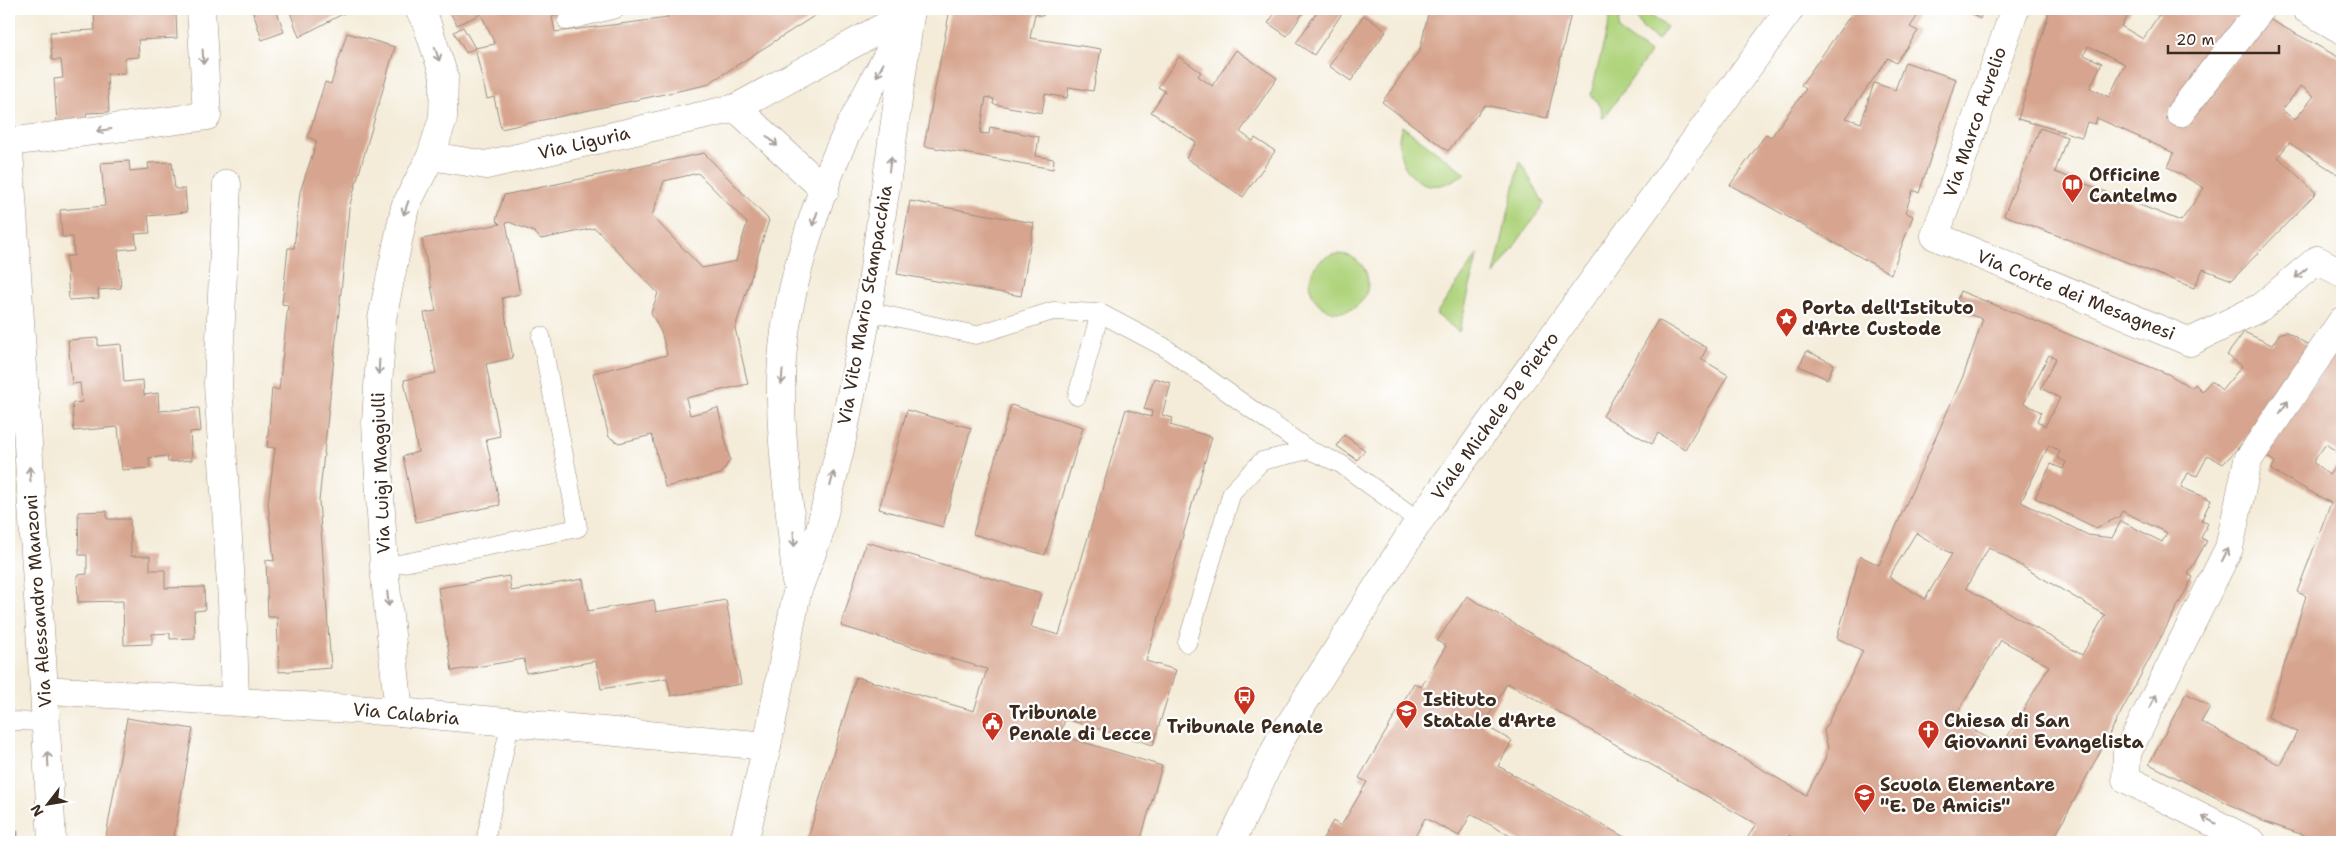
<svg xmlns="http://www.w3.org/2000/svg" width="2351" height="851" font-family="'Shantell Sans',sans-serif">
<rect width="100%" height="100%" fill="#fff"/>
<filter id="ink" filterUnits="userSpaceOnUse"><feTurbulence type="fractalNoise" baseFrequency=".02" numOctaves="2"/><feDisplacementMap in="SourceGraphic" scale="10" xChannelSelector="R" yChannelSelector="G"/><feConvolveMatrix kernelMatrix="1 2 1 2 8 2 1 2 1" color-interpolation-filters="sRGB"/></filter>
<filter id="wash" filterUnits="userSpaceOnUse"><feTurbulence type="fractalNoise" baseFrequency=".0096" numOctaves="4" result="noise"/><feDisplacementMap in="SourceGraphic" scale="20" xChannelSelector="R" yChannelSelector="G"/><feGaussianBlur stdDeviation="1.12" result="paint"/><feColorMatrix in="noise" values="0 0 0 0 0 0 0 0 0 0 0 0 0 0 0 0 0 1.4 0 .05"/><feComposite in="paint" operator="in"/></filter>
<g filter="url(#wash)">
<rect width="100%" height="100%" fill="#f4ecd9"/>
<g fill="#b0d47e" stroke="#767f4e">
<polygon points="1612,9 1641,9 1667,27 1658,40 1642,28 1635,14 1625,12 1619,20 1618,30 1650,53 1604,118 1602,117 1601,107 1591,95"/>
<path d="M1402,126l63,47c-7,5 -15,10 -24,12 -33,5 -49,-33 -39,-59z"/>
<polygon points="1520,161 1544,204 1494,275"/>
<circle cx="1339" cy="283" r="29"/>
<polygon points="1478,254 1459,332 1436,314"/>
</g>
<g id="blocks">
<g fill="#d7a58f" fill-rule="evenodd">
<polygon points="94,9 165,9 165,15 176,14 177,38 138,40 139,57 125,58 125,73 107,74 109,112 86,113 87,121 57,123 54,79 63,78 61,60 52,60 50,32 95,30"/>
<polygon points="262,9 276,9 284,32 262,40 253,12"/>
<polygon points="289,9 352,9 299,37"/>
<polygon points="448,9 572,9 552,17 555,32 668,18 665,13 672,9 680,9 682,11 686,9 825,9 706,85 501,129 494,97 487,99 475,48 466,53 454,32 463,27 475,48 495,44 481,14 457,25"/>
<polygon points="950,9 1044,9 1043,16 1035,14 1030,38 1101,49 1093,91 1069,87 1067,98 1045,94 1042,113 993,104 994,99 986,97 980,133 989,134 990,127 1039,137 1036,156 1054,159 1053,169 924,146"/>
<polygon points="1278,9 1305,10 1287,36 1268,23"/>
<polygon points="1319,9 1339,9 1343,12 1314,55 1296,43"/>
<polygon points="1429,9 1572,9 1547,118 1485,105 1448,151 1382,102 1420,50"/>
<polygon points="1855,9 1922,9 1910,27 1918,31 1896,63 1888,58 1846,118 1861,123 1874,83 1895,90 1905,62 1956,79 1919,193 1913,190 1905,212 1913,216 1891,274 1730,185 1766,134 1771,137 1806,89 1801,85"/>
<polygon points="1964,9 1983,9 1980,19"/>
<path d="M2050,9h82l-11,17 22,13 17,-26 -8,-4h98l-85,109 19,9 83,-109 75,41v118l-53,-34 -11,14 38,36 -84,87 -29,-11 -9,19 -190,-73 36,-87 27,9 -12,35 126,49 23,-33 -36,-21 6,-14 -77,-35 -2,6 -8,-2 -5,15 -64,-18zM2088,46l37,18 -16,33 -19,-9 12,-25 -18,-8zM2301,86l13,10 -19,24 -13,-10z"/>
<polygon points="1364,15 1386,31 1351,81 1329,66"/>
<polygon points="347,33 395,47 349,208 342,282 319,501 331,668 279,672 277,617 268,617 266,560 274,561 268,503 275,448 267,447 272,388 279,390 288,305 282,304 288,248 294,248 300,192 317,141 308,137 325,82 331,84"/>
<polygon points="1236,50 1277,78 1240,132 1253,141 1255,138 1275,151 1243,197 1186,158 1196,142 1151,112 1165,91 1158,87 1179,57 1201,72 1198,76 1212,86"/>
<path d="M704,153l65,67 -34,108 13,56 -62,14 4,17 28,-7 12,52 -9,14 -56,13 -13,-52 -33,8 -10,-6 -16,-64 74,-18 -5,-21 -11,-21 7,-20 -63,-65 -54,11 -7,-7 -25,-10 -3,1 14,71 -18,4 11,60 -27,6 14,72 -14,3 14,66 -84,17 -13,-66 15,-4 -14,-72 32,-7 -12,-60 12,-2 -14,-72 78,-15 -4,-4 8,-25zM698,173l49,50 -11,38 -34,7 -50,-52 12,-35z"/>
<polygon points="129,161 130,171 149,169 148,163 172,162 175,189 185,189 187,212 148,216 150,233 135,234 137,248 118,250 121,288 98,290 99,298 69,300 66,256 74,256 73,237 62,237 60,210 105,206 101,163"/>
<polygon points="910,201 1034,223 1021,296 897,274"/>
<path d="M1960,291l208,83 24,14 3,-4 7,7 9,-10 11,9 20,-24 -15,-11 17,-23 28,13 8,-12 7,-1 28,17 -76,98 -16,17 -15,-9 -11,21 -9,-3 -7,14 30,13 -10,21 7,2 -7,15 6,3 -19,33 5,3 -141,265h-249l-15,-7 -3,7h-40l11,-18 -249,-141 -23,42 28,16 -14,25 135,76h-112l-50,-28 -12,22 -34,-18 -13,24h-91l12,-21 8,5 26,-44 -8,-4 55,-95 7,4 25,-41 -9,-5 30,-45 339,199 19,-36 3,-11 -4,-17 39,-80 -26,-13 23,-82 19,9 85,-191 19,-55 -29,-9zM2049,355l7,3 -15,30 19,10 -15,28 -8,-5 4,-9 -17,-9zM2049,445l11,6 -3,7 9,4 -3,7 -12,-5 -16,34 61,30 23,-11 3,-6 45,22 -5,9 -41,-21 -9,17 -24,-3 -67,-33zM1916,533l36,21 -27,45 -36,-22zM1989,547l116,68 -23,40 -116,-67zM2001,640l48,26 -47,80 -48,-27z"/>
<polygon points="1658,320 1707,348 1701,359 1728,375 1685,449 1658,433 1652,444 1603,416"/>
<polygon points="98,338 98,346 121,344 124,382 143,380 144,395 158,393 159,411 199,408 201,431 190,432 192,460 168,462 167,456 149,458 150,468 122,470 118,427 74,431 72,403 82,402 80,383 72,384 68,340"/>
<polygon points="2342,342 2342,456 2326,444 2313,462 2329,475 2342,458 2342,842 2324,842 2265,822 2149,764 2186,693 2210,707 2201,722 2280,765 2297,732 2268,717 2306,596 2297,592 2331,503 2271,470 2275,462 2265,455"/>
<polygon points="1807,351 1834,364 1827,379 1799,366"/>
<polygon points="1154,378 1171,383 1162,415 1173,418 1170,425 1212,437 1146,661 1176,670 1153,745 1065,719 1060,735 1162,766 1140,842 807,842 856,677 974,711 987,669 841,626 866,542 1041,593 1031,627 1059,635 1126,409 1151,417 1152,411 1144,409"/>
<polygon points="1011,405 1083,427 1045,555 973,534"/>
<polygon points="907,410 971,428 943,527 879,509"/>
<polygon points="1344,435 1365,450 1357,460 1337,446"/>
<polygon points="107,511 107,519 130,519 131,556 150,556 150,570 165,570 165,588 204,587 205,610 194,611 195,638 170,639 170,633 152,634 152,644 124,645 123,601 78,602 77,575 87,574 87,555 79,555 78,512"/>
<polygon points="509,576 511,591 583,579 588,611 654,600 656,612 726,600 741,684 671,696 667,678 601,689 596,661 526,673 524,659 452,671 438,588"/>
<polygon points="127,718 193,729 173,842 105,842"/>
<polygon points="17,831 18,842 9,842 9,832"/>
</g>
</g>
</g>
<g filter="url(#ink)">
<use href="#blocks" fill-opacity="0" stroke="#988b7c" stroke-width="1"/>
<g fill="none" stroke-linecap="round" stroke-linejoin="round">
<defs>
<g id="service">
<polyline points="567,21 616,9"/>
<polyline points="868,311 976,335 1053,311 1100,313 1164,347 1309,450"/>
<polyline points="1077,396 1100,313"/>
<polyline points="384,567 578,528 541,336"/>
<polyline points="1187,643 1232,492 1262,461 1309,450 1341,464 1419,521"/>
<polyline points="9,721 46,722"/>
<polyline points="485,842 510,724"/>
</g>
<g id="minor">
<polyline points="2015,9 1935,236 2190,342 2261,307 2317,260 2342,273"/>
<polyline points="2306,9 2342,30"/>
<polyline points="736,108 825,190"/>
<polyline points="2180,113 2261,9"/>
<polyline points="9,142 207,116 201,9"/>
<polyline points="9,151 44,690 52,842"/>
<polyline points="431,156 486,165 736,108 911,12"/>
<polyline points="227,184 218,384 232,600 235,700"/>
<path d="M796,581c-4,-66 -16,-131 -15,-197 0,-70 26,-155 52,-220 19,-47 46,-91 69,-136"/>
<polyline points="44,690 399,712 767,746"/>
<polyline points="399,712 384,567 376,423 382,319 405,207 431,156 443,118 444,76 427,24 419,9"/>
<polyline points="744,842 767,746 797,592 818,537 840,449 868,311 911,9"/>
<polyline points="2252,842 2126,779 2127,753 2229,548 2248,460 2342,321"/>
</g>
<polyline id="tertiary" points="1231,842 1280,740 1419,521 1790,9"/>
</defs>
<use href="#service" stroke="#988b7c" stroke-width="19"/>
<use href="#minor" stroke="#988b7c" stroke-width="29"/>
<use href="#tertiary" stroke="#988b7c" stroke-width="29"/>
<use href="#service" stroke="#fff" stroke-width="18"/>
<use href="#minor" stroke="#fff" stroke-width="28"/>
<use href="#tertiary" stroke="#fff" stroke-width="28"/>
</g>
<defs><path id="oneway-shaft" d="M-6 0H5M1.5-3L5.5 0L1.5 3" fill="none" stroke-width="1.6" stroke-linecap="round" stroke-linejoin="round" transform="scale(1.25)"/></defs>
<g stroke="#a79f9a">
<use href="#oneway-shaft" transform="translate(437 54) rotate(72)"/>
<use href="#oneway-shaft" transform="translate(203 57) rotate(87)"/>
<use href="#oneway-shaft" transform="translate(880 70) rotate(118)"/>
<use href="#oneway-shaft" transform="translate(104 130) rotate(172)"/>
<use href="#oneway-shaft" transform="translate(772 141) rotate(43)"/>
<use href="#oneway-shaft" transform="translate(890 164) rotate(-82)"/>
<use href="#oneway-shaft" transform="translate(406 208) rotate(109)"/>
<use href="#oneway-shaft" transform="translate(815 219) rotate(109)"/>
<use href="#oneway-shaft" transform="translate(2301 273) rotate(140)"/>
<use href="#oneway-shaft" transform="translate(379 367) rotate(93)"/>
<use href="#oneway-shaft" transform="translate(782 377) rotate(94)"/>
<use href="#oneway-shaft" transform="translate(2284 407) rotate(-56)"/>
<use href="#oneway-shaft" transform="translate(30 474) rotate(-94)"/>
<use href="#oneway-shaft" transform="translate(832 479) rotate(-76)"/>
<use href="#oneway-shaft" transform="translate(794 539) rotate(86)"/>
<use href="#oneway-shaft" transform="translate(2225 555) rotate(-64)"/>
<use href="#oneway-shaft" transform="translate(388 599) rotate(84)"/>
<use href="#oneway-shaft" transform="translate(2153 701) rotate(-64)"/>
<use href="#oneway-shaft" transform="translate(48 759) rotate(-93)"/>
<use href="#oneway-shaft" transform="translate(2209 820) rotate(-153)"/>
</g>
</g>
<defs>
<symbol id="library-pin" viewBox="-11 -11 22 30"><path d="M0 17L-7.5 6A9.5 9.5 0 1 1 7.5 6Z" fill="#c8321e" stroke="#fff"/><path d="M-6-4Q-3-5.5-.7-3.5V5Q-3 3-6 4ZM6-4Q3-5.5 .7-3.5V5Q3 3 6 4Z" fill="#fff"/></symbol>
<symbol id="sight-pin" viewBox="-11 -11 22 30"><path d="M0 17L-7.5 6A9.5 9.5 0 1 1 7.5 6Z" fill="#c8321e" stroke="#fff"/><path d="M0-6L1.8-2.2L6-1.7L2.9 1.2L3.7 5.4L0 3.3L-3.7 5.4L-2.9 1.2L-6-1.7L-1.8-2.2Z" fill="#fff"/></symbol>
<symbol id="bus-pin" viewBox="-11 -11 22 30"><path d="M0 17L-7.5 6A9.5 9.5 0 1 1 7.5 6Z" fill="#c8321e" stroke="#fff"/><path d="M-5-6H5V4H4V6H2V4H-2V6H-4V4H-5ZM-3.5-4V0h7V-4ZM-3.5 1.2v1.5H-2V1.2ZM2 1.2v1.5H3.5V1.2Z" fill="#fff"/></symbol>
<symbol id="school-pin" viewBox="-11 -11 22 30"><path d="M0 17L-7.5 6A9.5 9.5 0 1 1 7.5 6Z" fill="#c8321e" stroke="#fff"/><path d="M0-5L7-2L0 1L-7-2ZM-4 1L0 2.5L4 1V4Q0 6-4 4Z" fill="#fff"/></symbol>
<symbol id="civic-pin" viewBox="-11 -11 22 30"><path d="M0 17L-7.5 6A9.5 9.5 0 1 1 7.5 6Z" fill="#c8321e" stroke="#fff"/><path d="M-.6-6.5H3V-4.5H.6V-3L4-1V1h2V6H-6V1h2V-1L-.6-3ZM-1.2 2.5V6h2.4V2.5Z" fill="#fff"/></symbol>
<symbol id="church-pin" viewBox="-11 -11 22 30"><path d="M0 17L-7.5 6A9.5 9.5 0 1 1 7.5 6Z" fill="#c8321e" stroke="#fff"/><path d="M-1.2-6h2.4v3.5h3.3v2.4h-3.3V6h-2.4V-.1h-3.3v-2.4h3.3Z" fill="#fff"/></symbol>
</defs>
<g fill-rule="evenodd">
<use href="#library-pin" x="2060" y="172" width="25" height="34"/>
<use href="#sight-pin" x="1774" y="306" width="25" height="34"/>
<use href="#bus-pin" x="1232" y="684" width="25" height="34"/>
<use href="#school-pin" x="1394" y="698" width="25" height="34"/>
<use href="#civic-pin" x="980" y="710" width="25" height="34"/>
<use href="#church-pin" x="1916" y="718" width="25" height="34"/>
<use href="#school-pin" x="1852" y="782" width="25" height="34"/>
</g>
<g text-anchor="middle" stroke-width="4.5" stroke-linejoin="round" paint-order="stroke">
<g font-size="18" fill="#3b2a1e" stroke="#fff">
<text transform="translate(1975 122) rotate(-71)" y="6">Via Marco Aurelio</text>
<text transform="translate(584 143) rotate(-13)" y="6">Via Liguria</text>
<text transform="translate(2076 295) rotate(22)" y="6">Via Corte dei Mesagnesi</text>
<text transform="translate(865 305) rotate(-80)" y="6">Via Vito Mario Stampacchia</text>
<text transform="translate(1495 416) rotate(-54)" y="6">Viale Michele De Pietro</text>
<text transform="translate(381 473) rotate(-92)" y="6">Via Luigi Maggiulli</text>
<text transform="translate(38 601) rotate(-94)" y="6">Via Alessandro Manzoni</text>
<text transform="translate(406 714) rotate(5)" y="6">Via Calabria</text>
</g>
<g font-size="18" font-weight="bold" fill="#3b2a1e" stroke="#fff" text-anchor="start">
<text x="2089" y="181">Officine<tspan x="2089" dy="21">Cantelmo</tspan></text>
<text x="1802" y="314">Porta dell'Istituto<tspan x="1802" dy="21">d'Arte Custode</tspan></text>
<text x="1423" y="706">Istituto<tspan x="1423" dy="21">Statale d'Arte</tspan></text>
<text x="1009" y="719">Tribunale<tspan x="1009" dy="21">Penale di Lecce</tspan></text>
<text x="1944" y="727">Chiesa di San<tspan x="1944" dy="21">Giovanni Evangelista</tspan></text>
<text x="1245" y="733" text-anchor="middle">Tribunale Penale</text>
<text x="1880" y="791">Scuola Elementare<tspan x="1880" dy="21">"E. De Amicis"</tspan></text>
</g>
</g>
<rect width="2351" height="851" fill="none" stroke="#fff" stroke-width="30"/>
<g transform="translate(48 804) rotate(239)" stroke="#ffffff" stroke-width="4" paint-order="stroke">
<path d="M0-4L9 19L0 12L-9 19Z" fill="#3b2a1e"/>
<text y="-8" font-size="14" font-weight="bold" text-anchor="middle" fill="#3b2a1e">N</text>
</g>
<path d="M2168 45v8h111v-8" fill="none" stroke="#3b2a1e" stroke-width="2.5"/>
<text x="2176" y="45" font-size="15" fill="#3b2a1e" stroke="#ffffff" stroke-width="4" paint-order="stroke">20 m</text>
</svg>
